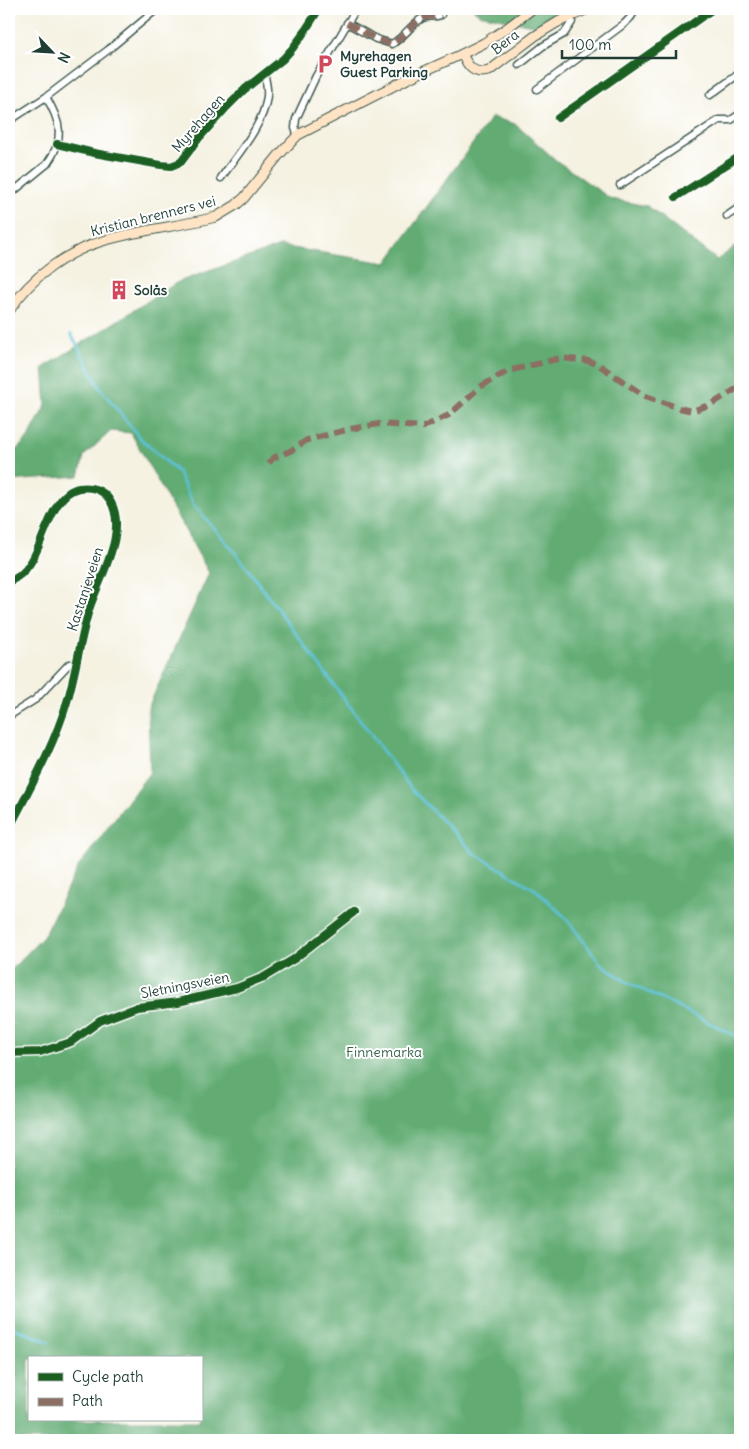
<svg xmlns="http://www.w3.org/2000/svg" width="749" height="1449" font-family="Delius,sans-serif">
<rect width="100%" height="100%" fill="#fff"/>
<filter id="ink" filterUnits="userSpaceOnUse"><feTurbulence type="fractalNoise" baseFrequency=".02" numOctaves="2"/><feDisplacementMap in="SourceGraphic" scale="10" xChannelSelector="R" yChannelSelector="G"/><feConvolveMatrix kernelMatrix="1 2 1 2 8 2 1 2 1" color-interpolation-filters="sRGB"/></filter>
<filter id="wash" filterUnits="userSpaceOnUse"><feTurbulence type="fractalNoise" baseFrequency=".0096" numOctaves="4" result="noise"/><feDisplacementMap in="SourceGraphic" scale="20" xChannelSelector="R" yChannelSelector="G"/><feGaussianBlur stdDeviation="1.12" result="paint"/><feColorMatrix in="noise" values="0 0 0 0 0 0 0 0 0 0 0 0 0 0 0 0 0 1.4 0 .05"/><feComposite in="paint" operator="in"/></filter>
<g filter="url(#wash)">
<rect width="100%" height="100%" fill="#f5f2e2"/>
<g fill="#62ac73" stroke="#407454" fill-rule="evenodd">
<polygon points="473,9 572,9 537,26 479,14"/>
<path d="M492,117l23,7 42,37 54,38 36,7 70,54 23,-17v1197h-731v-468l34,-35 35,-70 72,-95 -2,-64 61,-135 -78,-140 -20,-2 -27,25 -5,20 -70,5v-24l19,-19 18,-33 -3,-37 135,-86 102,-36 106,17zM29,1358h172v62h-172z"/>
</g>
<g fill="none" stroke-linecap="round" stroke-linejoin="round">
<g stroke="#5dc3db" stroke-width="2.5">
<polyline points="71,334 100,388 140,438 178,472 193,504 239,557 412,790 474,853 536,890 566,918 600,963 625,981 740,1038"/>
<polyline points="9,1326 49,1342"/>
</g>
</g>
</g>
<g filter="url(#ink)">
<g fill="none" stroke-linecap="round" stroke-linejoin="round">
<defs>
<g id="street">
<path d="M347,23l29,16 16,5c12,-7 18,-18 29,-25 7,-4 13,-1 20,-4"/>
<polyline points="519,65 543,46 564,34 572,22 570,17"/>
<polyline points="537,89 624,24 631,17 636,9"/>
<polyline points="710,95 740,73"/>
<polyline points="558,118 713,9"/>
<polyline points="9,121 46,97 108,50 157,9"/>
<polyline points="298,135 295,128 296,119 316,76 356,9"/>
<polyline points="57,144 94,153 161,165 171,166 181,162 199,138 225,109 245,89 283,59 292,49 301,37 319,9"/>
<path d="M221,178c16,-23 43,-53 46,-82 1,-8 -1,-15 -3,-23"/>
<polyline points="620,185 719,120 731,120 740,114"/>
<path d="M9,195l38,-31c18,-25 14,-42 -1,-67"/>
<polyline points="676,197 740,156"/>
<polyline points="727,216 740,207"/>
<path d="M9,582c8,-4 15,-9 20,-17 15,-20 22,-72 50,-77 11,-2 23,1 30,11 21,31 -10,79 -20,111 -9,30 -13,62 -22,92 -13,44 -37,86 -58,127"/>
<polyline points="9,716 36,699 69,664 77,664"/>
<polyline points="9,1053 40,1052 71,1042 100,1021 137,1007 178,1002 237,988 264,977 294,959 354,912"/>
</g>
<g id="secondary">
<path d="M462,54c6,12 11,21 27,17l46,-35 23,-14 30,-13"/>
<path d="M9,311c22,-34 58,-60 97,-71 31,-9 65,-13 97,-20l13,-3 20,-12 8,-7 35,-43 19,-20 111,-57 53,-24 22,-11 23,-15 25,-19"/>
</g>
</defs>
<use href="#street" stroke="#3f584e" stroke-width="9"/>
<use href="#secondary" stroke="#3f584e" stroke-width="11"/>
<use href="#street" stroke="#fff" stroke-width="6"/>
<use href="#secondary" stroke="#fee4c5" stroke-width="9"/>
<g stroke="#8d6e63" stroke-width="6" stroke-dasharray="12 6" stroke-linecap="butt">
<path d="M347,23l29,16 16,5c12,-7 18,-18 29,-25 7,-4 13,-1 20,-4"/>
<polyline points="269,463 273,458 290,451 307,440 350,429 379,424 423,427 449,415 480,387 508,371 561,358 589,361 602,367 643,395 679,408 692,411 712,404 736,389 740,389"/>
</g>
<defs>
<g id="cycleway">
<polyline points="558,118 713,9"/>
<polyline points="57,144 94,153 161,165 171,166 181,162 199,138 225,109 245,89 283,59 292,49 301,37 319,9"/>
<polyline points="676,197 740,156"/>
<path d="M9,582c8,-4 15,-9 20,-17 15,-20 22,-72 50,-77 11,-2 23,1 30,11 21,31 -10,79 -20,111 -9,30 -13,62 -22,92 -13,44 -37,86 -58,127"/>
<polyline points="9,1053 40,1052 71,1042 100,1021 137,1007 178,1002 237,988 264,977 294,959 354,912"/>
</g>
</defs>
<use href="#cycleway" stroke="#fff" stroke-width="11"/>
<use href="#cycleway" stroke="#1b5e20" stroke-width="8"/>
</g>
</g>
<defs>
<symbol id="parking-bare" viewBox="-9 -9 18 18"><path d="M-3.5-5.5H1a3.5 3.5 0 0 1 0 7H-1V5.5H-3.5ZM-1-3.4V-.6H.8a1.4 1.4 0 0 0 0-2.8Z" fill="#d1495b" stroke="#fff" stroke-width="2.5" paint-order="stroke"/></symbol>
<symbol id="building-bare" viewBox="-9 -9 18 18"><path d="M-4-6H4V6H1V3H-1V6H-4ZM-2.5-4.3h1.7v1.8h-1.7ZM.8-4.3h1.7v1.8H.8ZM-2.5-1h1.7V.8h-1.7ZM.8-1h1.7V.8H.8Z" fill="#d1495b" stroke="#fff" stroke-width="2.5" paint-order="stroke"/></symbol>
</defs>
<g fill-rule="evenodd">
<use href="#parking-bare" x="311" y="50" width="28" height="28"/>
<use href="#building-bare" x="105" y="276" width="28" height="28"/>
</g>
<g text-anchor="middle" stroke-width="4" stroke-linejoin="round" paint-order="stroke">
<g font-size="14" fill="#1f3d34" stroke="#fff">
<text transform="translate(505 42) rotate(-38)" y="5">Bera</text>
<text transform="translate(198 123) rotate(-49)" y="5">Myrehagen</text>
<text transform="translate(153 216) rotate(-14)" y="5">Kristian brenners vei</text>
<text transform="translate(85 589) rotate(-72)" y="5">Kastanjeveien</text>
<text transform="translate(185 985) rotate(-11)" y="5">Sletningsveien</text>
</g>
<g font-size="14" font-weight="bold" fill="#1f3d34" stroke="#fff" text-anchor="start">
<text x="340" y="61">Myrehagen<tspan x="340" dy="16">Guest Parking</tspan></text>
<text x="134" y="295">Solås</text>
</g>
<g font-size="14" fill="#3a664d" stroke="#fff">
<text x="384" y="1057">Finnemarka</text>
</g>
</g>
<rect width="749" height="1449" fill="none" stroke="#fff" stroke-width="30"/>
<rect x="28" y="1356" width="175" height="65" fill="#ffffff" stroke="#a5b1ae"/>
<rect x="38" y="1373" width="25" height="8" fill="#1b5e20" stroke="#a5b1ae"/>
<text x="72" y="1382" font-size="15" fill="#1f3d34">Cycle path</text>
<rect x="38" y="1398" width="25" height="8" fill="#8d6e63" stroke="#a5b1ae"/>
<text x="72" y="1406" font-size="15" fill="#1f3d34">Path</text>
<g transform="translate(52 52) rotate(115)" stroke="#ffffff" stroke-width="4" paint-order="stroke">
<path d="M0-4L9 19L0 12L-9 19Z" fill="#1f3d34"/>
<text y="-8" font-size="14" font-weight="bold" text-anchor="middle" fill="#1f3d34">N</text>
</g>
<path d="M562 50v8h114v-8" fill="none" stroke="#1f3d34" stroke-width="2.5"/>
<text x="569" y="50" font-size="15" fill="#1f3d34" stroke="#ffffff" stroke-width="4" paint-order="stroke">100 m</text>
</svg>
